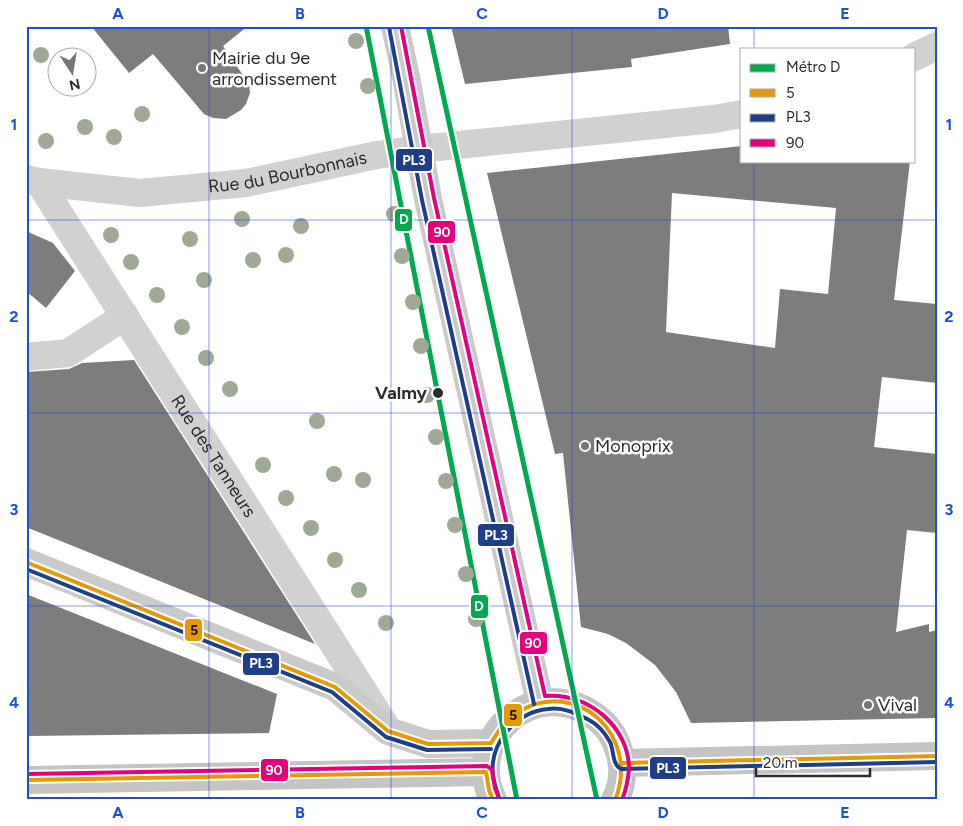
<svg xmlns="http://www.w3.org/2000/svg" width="963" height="826" font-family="Figtree,sans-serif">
<rect width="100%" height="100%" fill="#fff"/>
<g fill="#7d7d7d" fill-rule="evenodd">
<polygon points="91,26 248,26 223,46 249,84 250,93 246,104 241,110 226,119 213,118 204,114 153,54 129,73"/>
<polygon points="451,26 728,26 730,44 631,59 632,67 465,84"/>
<path d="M742,146v15h168l-16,139 43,4v79l-55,-6 -8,70 63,7v79l-30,-3 -11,102 33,-8v8l8,-2v88l-246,5 -15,-31 -21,-27 -29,-22 -18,-9 -27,-7 -18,-174 -8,1 -68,-281zM672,193l164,15 -8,86 -48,-5 -5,59 -109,-16z"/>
<polygon points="26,231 53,243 75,271 46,308 26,291"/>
<polygon points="134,360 315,644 26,527 26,372 69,369 82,363"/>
<polygon points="26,594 277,694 269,733 26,736"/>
</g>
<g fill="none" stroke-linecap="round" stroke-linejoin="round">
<g stroke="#d1d1d1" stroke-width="28">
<polyline points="914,57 937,46"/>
<path id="s1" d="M26,179l13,3 101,11 106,-10 131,-28 42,-6 295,-30 28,-5"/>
<path id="s2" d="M39,182l346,543"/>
<polyline points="26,357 68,353 125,316"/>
</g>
<g stroke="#cacaca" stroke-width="28">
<polyline points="395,26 406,77 428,199 540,703"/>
<polyline points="26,562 335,687 388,731 428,744 491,743"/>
</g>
<g stroke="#c4c4c4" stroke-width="28">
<polyline points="622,763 937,756"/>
<polyline points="26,780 486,772"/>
<path d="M493,800c-30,-64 42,-125 100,-85 13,9 22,21 26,36 5,16 4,34 -4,49"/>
</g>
<defs>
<g id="bus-1">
<path d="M26,562l309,125 53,44 40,13 63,-1c7,-12 15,-24 27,-31 60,-36 123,25 97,88"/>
<polyline points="622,763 937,756"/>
<polyline points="26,780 486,772 489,790 493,800"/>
</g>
<g id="bus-2">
<polyline points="389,27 422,200 534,704"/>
<polyline points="26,569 332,692 386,737 427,750 491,749"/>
<path d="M499,798c-2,-7 -5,-15 -6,-22 -4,-33 23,-64 55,-67 15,-2 28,4 41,11 8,4 16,13 21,22 4,8 2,23 11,27l316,-7"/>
</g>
<g id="bus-3">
<path d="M401,26l33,172 111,498c42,-4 84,30 84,73 -1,11 -3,21 -7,31"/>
<polyline points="26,774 487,766 492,770 495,788 499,798"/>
</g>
</defs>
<use href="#bus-1" stroke="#fff" stroke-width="8"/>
<use href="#bus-2" stroke="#fff" stroke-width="8"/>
<use href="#bus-3" stroke="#fff" stroke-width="8"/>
<use href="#bus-1" stroke="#e39a04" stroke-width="4"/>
<use href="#bus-2" stroke="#1e3e89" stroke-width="4"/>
<use href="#bus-3" stroke="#e5007d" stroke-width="4"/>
<defs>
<g id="metro-1">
<polyline points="366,26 517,800"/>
<polyline points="428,26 597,800"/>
</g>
</defs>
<use href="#metro-1" stroke="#fff" stroke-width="9"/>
<use href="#metro-1" stroke="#00a950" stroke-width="5"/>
</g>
<g fill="#a0a995">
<circle cx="356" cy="41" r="8"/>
<circle cx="41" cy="55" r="8"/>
<circle cx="368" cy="86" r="8"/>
<circle cx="142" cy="114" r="8"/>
<circle cx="85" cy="127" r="8"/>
<circle cx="114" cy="137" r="8"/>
<circle cx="46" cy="141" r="8"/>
<circle cx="394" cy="214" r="8"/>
<circle cx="242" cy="219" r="8"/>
<circle cx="301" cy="226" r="8"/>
<circle cx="111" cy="235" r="8"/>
<circle cx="190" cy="239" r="8"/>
<circle cx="286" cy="255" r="8"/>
<circle cx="402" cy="256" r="8"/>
<circle cx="253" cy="260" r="8"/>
<circle cx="131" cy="262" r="8"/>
<circle cx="204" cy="280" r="8"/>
<circle cx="157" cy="295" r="8"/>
<circle cx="413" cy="302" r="8"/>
<circle cx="182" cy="327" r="8"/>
<circle cx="421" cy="346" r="8"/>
<circle cx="206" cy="358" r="8"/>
<circle cx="230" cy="389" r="8"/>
<circle cx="427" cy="395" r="8"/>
<circle cx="317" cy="421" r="8"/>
<circle cx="436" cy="437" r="8"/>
<circle cx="263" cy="465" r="8"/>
<circle cx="334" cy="474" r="8"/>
<circle cx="363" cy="480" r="8"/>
<circle cx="446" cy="481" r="8"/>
<circle cx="286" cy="498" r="8"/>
<circle cx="455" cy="525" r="8"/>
<circle cx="311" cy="528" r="8"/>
<circle cx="335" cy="560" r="8"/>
<circle cx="466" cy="574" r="8"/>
<circle cx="359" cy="590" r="8"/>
<circle cx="476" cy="619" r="8"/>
<circle cx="386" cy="623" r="8"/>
</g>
<path fill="none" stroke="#1d4ed8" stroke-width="1" stroke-opacity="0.55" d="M209,26v774M391,26v774M572,26v774M754,26v23M754,161v639M26,220h911M26,413h911M26,606h911"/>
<g fill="#767676" stroke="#fff" stroke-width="2">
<circle cx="202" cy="68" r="5"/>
<circle cx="585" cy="446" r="5"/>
<circle cx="868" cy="705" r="5"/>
</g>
<circle fill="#2c2c2c" stroke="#fff" stroke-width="2" cx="438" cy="393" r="6"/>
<g text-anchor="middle" stroke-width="5" stroke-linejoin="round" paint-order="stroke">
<g font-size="18" fill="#2c2c2c" stroke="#fff" text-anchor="start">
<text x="212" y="64">Mairie du 9e<tspan x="212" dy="21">arrondissement</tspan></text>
<text x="595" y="452">Monoprix</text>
<text x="878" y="711">Vival</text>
</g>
<g font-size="18" fill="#2c2c2c" stroke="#fff">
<text dy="6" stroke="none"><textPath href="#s1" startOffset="264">Rue du Bourbonnais</textPath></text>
<text dy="6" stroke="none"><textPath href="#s2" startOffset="325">Rue des Tanneurs</textPath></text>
</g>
<g font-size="18" font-weight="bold" fill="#2c2c2c" stroke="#fff" text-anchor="end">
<text x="427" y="399">Valmy</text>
</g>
</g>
<g stroke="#fff" stroke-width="2">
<rect x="395" y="148" width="38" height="24" rx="5" fill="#1e3e89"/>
<rect x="394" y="208" width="19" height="24" rx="5" fill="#00a950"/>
<rect x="427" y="220" width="29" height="24" rx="5" fill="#e5007d"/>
<rect x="477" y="523" width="38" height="24" rx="5" fill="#1e3e89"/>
<rect x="470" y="594" width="19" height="25" rx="5" fill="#00a950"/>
<rect x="184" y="618" width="19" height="24" rx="5" fill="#e39a04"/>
<rect x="519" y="631" width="29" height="24" rx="5" fill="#e5007d"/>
<rect x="242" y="652" width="38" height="24" rx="5" fill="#1e3e89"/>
<rect x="503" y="703" width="20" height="24" rx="5" fill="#e39a04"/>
<rect x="649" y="756" width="38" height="24" rx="5" fill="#1e3e89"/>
<rect x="260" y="758" width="29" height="24" rx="5" fill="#e5007d"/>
</g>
<g font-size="14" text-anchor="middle" font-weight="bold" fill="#fff">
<text x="414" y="165">PL3</text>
<text x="404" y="224">D</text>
<text x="442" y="237">90</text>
<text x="496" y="540">PL3</text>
<text x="479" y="611">D</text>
<text x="533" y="648">90</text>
<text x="261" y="668">PL3</text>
<text x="668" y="773">PL3</text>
<text x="274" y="775">90</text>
</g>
<g font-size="14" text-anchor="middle" font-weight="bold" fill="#111">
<text x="194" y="635">5</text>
<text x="513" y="720">5</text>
</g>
<rect width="963" height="826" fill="none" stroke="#ffffff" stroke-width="55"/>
<rect x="740" y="48" width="175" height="115" fill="#ffffff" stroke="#ababab"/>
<rect x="750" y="64" width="25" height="8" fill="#00a950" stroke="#ababab"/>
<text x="786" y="72" font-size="15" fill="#2c2c2c">Métro D</text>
<rect x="750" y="89" width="25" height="8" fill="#e39a04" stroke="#ababab"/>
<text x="786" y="98" font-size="15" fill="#2c2c2c">5</text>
<rect x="750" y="114" width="25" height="8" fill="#1e3e89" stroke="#ababab"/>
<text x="786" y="122" font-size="15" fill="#2c2c2c">PL3</text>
<rect x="750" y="139" width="25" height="8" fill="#e5007d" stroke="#ababab"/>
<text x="786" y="148" font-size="15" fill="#2c2c2c">90</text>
<g transform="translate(72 72) rotate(168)"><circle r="24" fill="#ffffff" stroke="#ababab"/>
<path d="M0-4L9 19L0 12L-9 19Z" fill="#767676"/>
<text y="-8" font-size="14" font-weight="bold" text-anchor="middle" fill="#2c2c2c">N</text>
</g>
<path d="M756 768v8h114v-8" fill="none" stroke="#2c2c2c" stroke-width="2.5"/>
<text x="763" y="768" font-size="15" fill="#2c2c2c" stroke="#ffffff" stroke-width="4" paint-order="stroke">20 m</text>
<rect x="28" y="28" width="908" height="770" fill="none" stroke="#1d4ed8" stroke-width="2"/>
<g font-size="16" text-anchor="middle" font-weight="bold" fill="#1d4ed8">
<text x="118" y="19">A</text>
<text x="300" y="19">B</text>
<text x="482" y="19">C</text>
<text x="663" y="19">D</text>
<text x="845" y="19">E</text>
<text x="14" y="130">1</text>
<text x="949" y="130">1</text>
<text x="14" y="322">2</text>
<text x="949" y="322">2</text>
<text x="14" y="515">3</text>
<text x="949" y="515">3</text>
<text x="14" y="708">4</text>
<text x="949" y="708">4</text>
<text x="118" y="818">A</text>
<text x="300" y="818">B</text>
<text x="482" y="818">C</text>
<text x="663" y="818">D</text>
<text x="845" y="818">E</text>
</g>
</svg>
